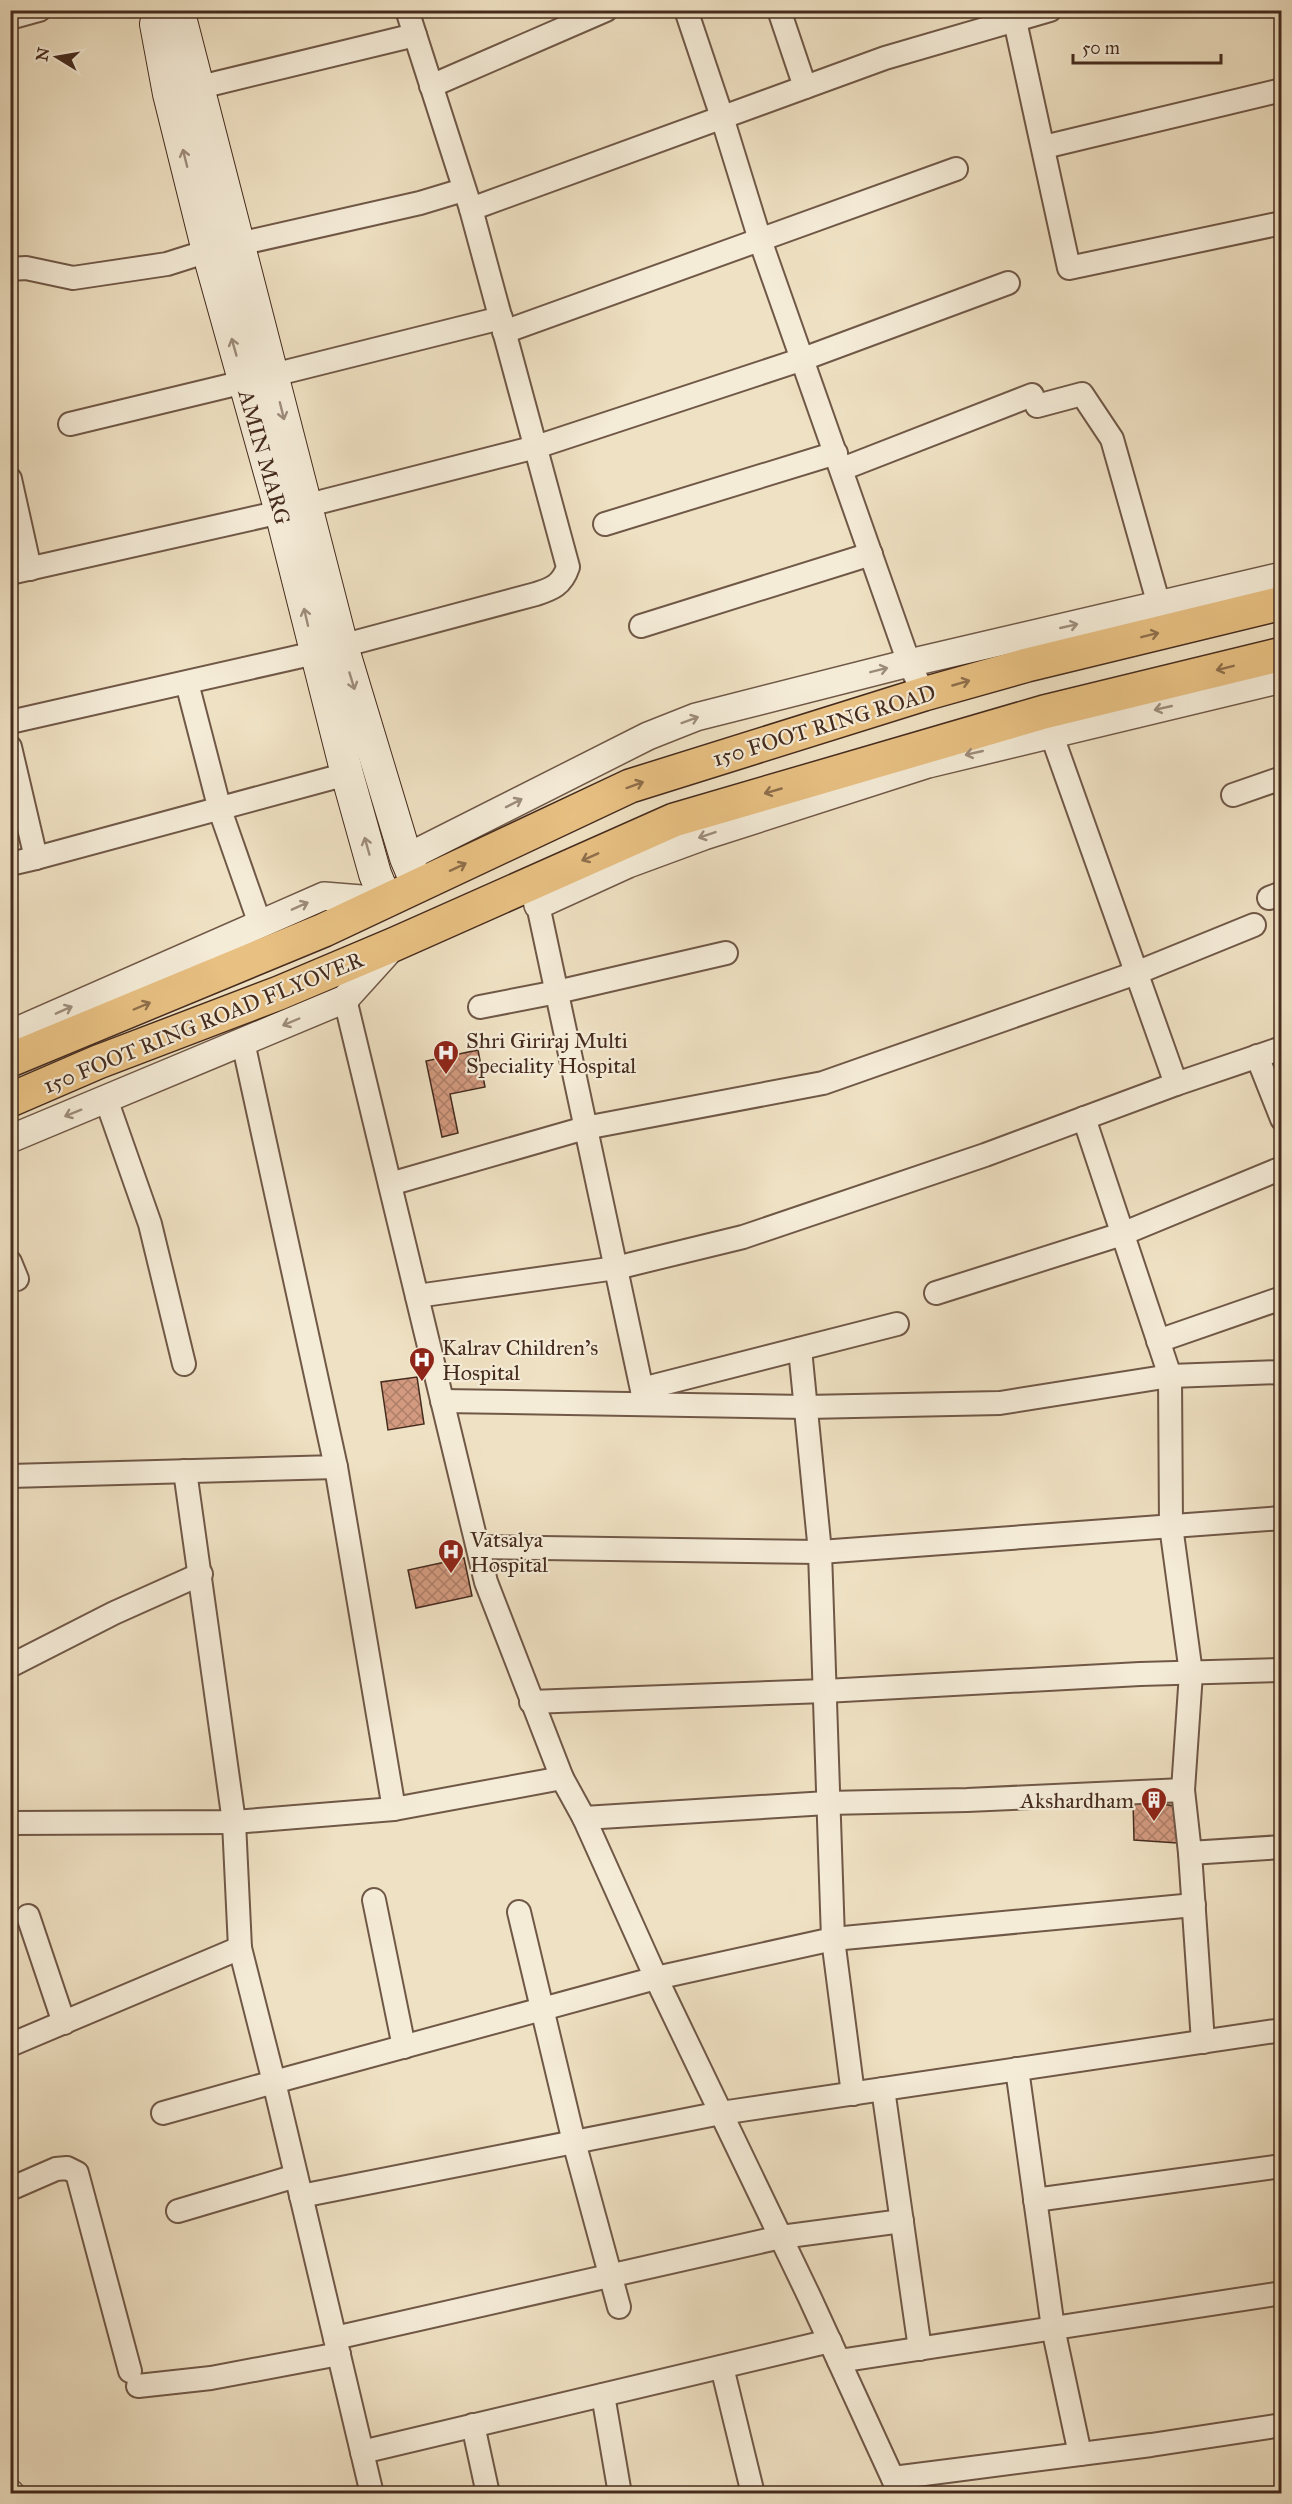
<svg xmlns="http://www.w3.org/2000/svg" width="1292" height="2504" font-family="'IM FELL Great Primer',serif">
<defs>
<pattern id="building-cross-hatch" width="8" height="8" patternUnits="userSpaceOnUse" patternTransform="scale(1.5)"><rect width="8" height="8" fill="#d39a80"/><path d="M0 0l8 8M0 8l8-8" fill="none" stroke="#ad7e68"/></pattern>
</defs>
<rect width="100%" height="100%" fill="#efe1c3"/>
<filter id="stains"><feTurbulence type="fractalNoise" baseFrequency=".00333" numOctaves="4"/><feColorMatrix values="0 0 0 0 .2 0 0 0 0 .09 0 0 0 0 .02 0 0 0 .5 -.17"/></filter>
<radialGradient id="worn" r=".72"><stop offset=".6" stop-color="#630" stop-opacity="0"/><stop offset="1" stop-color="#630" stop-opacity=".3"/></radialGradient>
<g fill="url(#building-cross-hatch)" stroke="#452b1e" stroke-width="1.5">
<polygon points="478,1050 485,1087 450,1094 458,1133 442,1137 426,1061"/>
<polygon points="417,1377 424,1424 388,1430 381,1382"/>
<polygon points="464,1558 472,1596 416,1608 408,1570"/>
<polygon points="1133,1800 1175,1806 1177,1843 1134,1840"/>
</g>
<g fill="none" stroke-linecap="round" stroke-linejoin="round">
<defs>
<g id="minor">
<polyline points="686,10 722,117 760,240 909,663 924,694"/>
<polyline points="779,10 805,87"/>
<polyline points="10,18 39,10"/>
<polyline points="1015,21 1069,268 1282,223"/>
<polyline points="431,86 606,10"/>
<polyline points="196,88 415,35"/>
<polyline points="1044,147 1282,90"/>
<polyline points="471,209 885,58 1050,10"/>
<polyline points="10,269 26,268 73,278 167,264 208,251 420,203 463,190"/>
<polyline points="504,332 956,169"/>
<polyline points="273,375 501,318"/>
<polyline points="1037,406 1082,394 1112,439 1159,605"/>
<polyline points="70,424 244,382"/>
<polyline points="842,469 1032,395"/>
<polyline points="10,479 30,569"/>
<polyline points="605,524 836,453"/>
<polyline points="10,573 281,512 536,447 803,359 1008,283"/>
<polyline points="641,626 871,554"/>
<polyline points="187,683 220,810 260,924"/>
<polyline points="1046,719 1176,1084"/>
<path d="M10,722l305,-69 221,-59c16,-5 26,-9 32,-27l-97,-358 -64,-199"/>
<polyline points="10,747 36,858 347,774"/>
<polyline points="1233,795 1282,778"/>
<polyline points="10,864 36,858"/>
<polyline points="1269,898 1282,893"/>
<polyline points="538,905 645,1404"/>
<polyline points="345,999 486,1582 562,1778 584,1818 656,1978 809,2296 900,2494"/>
<polyline points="480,1007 557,992 726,953"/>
<polyline points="1257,1056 1282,1119"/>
<polyline points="106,1099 150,1224 184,1364"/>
<polyline points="1084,1118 1170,1376 1171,1526 1191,1673 1183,1790"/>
<polyline points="390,1184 585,1128 823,1083 1136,973 1254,925"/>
<polyline points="10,1262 17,1279"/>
<polyline points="936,1293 1122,1234 1282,1168"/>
<polyline points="417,1296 616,1268 743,1237 985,1155 1176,1084 1282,1048"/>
<polyline points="1158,1341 1282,1298"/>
<polyline points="642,1389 897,1324"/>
<polyline points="442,1401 806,1407 1000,1403 1170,1376 1282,1372"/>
<polyline points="336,1467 394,1809"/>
<polyline points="185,1471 234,1822 240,1948"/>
<polyline points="10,1476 336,1467 243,1042"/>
<polyline points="478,1547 820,1552 1282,1518"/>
<polyline points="10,1666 114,1613 201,1574"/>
<polyline points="531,1702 825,1691 1140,1674 1282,1670"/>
<polyline points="584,1818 827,1803 967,1800 1183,1790 1190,1853 1282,1847"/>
<polyline points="10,1823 234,1822 394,1809 562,1778"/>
<polyline points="1190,1853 1203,2042"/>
<polyline points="374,1900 404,2047"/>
<polyline points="519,1912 574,2142 619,2307"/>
<polyline points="28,1916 64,2023"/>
<polyline points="10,2045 240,1948 274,2082 656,1978 833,1939 820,1552 800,1349"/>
<polyline points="1017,2069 1053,2328 1080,2454"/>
<polyline points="883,2089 920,2349"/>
<polyline points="853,2094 833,1939 1194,1905"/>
<polyline points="163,2113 274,2082 372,2494"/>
<polyline points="10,2189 56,2169 67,2168 77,2173 130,2371"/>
<polyline points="301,2196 721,2113 1282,2030"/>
<polyline points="1035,2200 1282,2166"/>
<polyline points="178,2211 296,2176"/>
<polyline points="335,2338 781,2237 902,2221"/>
<polyline points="839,2361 1282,2293"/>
<polyline points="722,2367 753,2494"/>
<polyline points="138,2386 211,2378 339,2354"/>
<polyline points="603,2395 620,2494"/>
<polyline points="473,2425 488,2494"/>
<polyline points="362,2452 830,2341"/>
<polyline points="893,2478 1151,2445 1282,2425"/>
</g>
<g id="tertiary">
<polyline points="406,858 648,736 696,717 909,663 1282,576"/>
<polyline points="533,882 538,905 628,864 704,836 928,764 1282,679"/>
<polyline points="10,1034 324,896 386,901"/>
<polyline points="10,1139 345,999 393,946"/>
<polyline points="10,2493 11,2494"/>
</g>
<g id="secondary">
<polyline points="159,10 156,24 169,94 208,251 281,512 347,774 375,874 386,901"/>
<polyline points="174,10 181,21 342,646 406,858 418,886"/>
</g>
<g id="trunk">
<polyline points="10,1060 324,930 630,786 924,694 1027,665 1282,603"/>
<polyline points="10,1100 98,1062 279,993 395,944 674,820 1044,712 1282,654"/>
</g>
</defs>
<use href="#minor" stroke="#705847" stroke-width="26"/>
<use href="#tertiary" stroke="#705847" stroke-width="30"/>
<use href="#secondary" stroke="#452b1e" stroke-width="34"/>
<use href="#trunk" stroke="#452b1e" stroke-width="36"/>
<use href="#minor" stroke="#f5ecd8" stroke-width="22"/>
<use href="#tertiary" stroke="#f5ecd8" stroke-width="27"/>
<use href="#secondary" stroke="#f5ecd8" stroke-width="32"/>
<use href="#trunk" stroke="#e8c082" stroke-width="33"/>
</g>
<defs><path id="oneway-shaft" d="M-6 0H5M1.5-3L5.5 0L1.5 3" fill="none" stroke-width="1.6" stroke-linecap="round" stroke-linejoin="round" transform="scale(1.5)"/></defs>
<g stroke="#9d8c7b">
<use href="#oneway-shaft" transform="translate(185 158) rotate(-104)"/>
<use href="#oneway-shaft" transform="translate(234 347) rotate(-106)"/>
<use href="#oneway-shaft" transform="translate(282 411) rotate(76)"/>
<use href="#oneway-shaft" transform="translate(306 617) rotate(-103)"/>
<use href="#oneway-shaft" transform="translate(1069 626) rotate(-13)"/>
<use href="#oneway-shaft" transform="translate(879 670) rotate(-14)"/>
<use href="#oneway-shaft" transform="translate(352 681) rotate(73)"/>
<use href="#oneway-shaft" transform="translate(1163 708) rotate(167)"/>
<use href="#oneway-shaft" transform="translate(690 720) rotate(-20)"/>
<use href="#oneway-shaft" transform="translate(974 753) rotate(167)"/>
<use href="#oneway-shaft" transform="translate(514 803) rotate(-27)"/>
<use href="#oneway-shaft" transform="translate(707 835) rotate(161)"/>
<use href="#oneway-shaft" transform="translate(367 846) rotate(-106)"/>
<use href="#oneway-shaft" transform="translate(300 906) rotate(-24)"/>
<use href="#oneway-shaft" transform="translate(64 1010) rotate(-24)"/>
<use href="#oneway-shaft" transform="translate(291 1022) rotate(157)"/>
<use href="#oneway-shaft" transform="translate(73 1113) rotate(158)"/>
</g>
<g stroke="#8e6e4b">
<use href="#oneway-shaft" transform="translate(1150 635) rotate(-14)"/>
<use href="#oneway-shaft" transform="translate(1225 668) rotate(166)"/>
<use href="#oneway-shaft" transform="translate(961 683) rotate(-16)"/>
<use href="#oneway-shaft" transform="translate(635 785) rotate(-20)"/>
<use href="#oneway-shaft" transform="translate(773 791) rotate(164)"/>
<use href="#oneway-shaft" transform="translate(590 857) rotate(156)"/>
<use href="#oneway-shaft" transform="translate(458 867) rotate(-25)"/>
<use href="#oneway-shaft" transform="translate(142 1006) rotate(-23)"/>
</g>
<defs>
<symbol id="hospital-pin" viewBox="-11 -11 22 30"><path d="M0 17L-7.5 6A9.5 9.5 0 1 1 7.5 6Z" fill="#8f2418" stroke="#f5ecd8"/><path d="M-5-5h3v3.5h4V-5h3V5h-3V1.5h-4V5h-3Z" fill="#fff"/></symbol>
<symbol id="building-pin" viewBox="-11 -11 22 30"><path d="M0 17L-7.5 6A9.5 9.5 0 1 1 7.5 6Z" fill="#8f2418" stroke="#f5ecd8"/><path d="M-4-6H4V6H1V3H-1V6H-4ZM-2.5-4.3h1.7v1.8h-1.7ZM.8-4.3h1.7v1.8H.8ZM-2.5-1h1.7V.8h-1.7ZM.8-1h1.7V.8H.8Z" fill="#fff"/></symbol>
</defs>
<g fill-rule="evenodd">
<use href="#hospital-pin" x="431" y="1038" width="30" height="40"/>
<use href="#hospital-pin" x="407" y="1345" width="30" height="40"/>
<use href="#hospital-pin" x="436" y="1537" width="30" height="40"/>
<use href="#building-pin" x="1139" y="1785" width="30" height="40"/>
</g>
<g text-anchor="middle" stroke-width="4.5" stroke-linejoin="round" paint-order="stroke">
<g font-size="22" fill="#452b1e" stroke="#f5ecd8">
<text transform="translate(265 457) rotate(74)" y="8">AMIN MARG</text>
<text transform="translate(824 725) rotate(-17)" y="8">150 FOOT RING ROAD</text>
<text transform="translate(203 1022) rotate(-22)" y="8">150 FOOT RING ROAD FLYOVER</text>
</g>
<g font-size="22" fill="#452b1e" stroke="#f5ecd8" text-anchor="start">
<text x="466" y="1048">Shri Giriraj Multi<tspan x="466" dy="25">Speciality Hospital</tspan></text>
<text x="442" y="1355">Kalrav Children's<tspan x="442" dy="25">Hospital</tspan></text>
<text x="470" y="1547">Vatsalya<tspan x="470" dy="25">Hospital</tspan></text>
<text x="1134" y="1808" text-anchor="end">Akshardham</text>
</g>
</g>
<rect width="1292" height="2504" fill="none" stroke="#efe1c3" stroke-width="36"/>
<rect x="12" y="12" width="1268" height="2480" fill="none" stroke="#452b1e" stroke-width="3"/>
<rect x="18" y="18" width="1256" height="2468" fill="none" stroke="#452b1e" stroke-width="1.5"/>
<g transform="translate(57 57) rotate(281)" stroke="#f5ecd8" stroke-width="4.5" paint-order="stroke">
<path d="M0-4.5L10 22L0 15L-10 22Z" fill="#452b1e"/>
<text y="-9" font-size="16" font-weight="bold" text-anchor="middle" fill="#452b1e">N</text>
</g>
<path d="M1073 54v9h148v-9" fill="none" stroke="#452b1e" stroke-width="3"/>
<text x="1082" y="54" font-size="18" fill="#452b1e" stroke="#f5ecd8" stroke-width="4.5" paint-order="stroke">50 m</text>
<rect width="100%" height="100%" filter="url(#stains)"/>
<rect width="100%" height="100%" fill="url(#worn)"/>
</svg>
